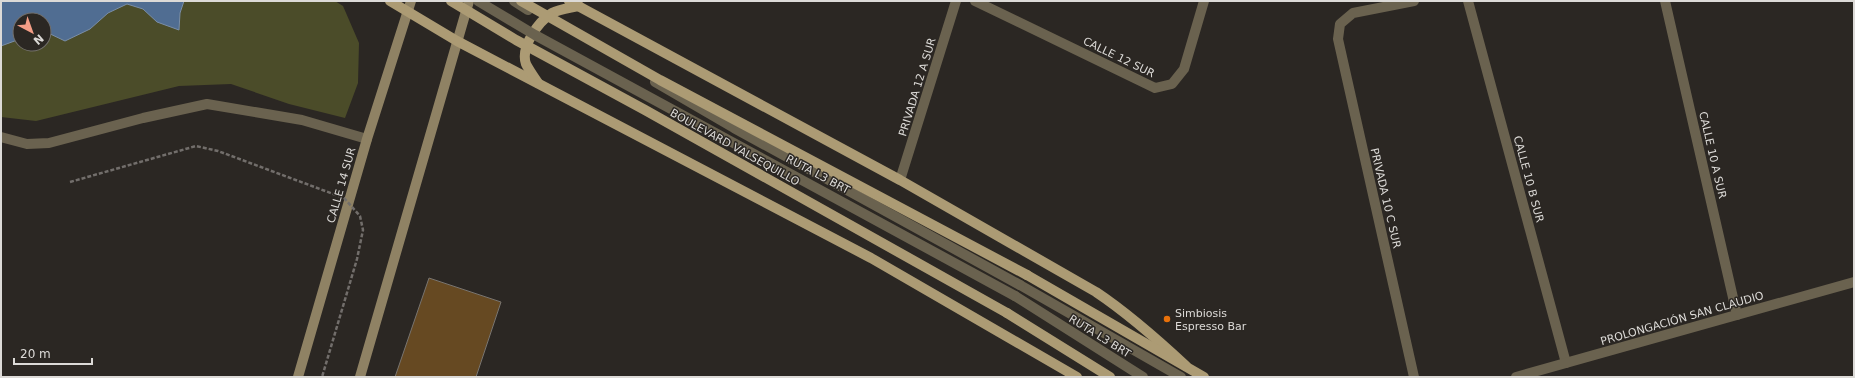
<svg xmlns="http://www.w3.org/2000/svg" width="1855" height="378" font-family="'DejaVu Sans',sans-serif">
<rect width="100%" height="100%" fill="#2b2723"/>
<path fill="#4b4c29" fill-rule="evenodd" d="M1,1h334l8,5 16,37 -1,40 -13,35 -56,-14 -58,-20 -52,2 -143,35 -35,-4zM20,20h24v24h-24z"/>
<polygon fill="#506d92" stroke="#7a8ea7" points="1,1 184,1 180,13 179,30 157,22 143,9 127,4 108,13 90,29 65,41 44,31 44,20 20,20 20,39 1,46"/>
<polygon fill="#664922" stroke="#78746f" points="429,278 501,302 476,377 395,377"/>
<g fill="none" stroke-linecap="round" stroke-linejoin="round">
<g stroke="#6a624f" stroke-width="10">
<polyline points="1,137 27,144 49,143 143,118 207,104 302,120 367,139"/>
<polyline points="1020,285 1181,377"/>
<polyline points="1015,296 1143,377"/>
</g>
<g stroke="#6a624f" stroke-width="10">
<polyline points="975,1 1155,88 1172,84 1184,69 1204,1"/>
<polyline points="1414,1 1353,13 1340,24 1338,39 1414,377"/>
<polyline points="1468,1 1566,363"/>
<polyline points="1665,1 1737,315"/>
<polyline points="900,180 956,1"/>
<polyline points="1516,377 1854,282"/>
</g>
<g stroke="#8f8264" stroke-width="10">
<polyline points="298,377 367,139 411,1"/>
<polyline points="360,377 469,1"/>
</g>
<g stroke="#ac9b74" stroke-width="10">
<polyline points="390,1 457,41 871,258 1077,377"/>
<path d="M569,1l331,179 196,112c33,22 61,47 90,74"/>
<path d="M538,83c-4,-6 -9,-13 -12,-19 -6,-17 12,-42 26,-51 8,-4 19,-5 27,-7"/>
<polyline points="1027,275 1204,377"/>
<polyline points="1007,313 1110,377"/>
</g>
<polyline stroke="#726e6b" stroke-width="2.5" stroke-dasharray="4 2" stroke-linecap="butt" points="70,182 196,146 218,151 344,198 360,216 363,230 357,259 322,377"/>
<g stroke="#6a624f" stroke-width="10">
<polyline points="478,1 535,35 1015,296"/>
<polyline points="514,1 528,10"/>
<polyline points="655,82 734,128 1020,285"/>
</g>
<g stroke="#ac9b74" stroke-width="10">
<polyline points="451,1 516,40 645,110 1007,313"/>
<polyline points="521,1 660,80 1027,275"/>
</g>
</g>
<circle fill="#e8710a" stroke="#2b2723" stroke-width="1.5" cx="1167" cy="319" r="4"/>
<g text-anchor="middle" stroke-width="3" stroke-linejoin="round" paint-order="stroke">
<g font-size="11" fill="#dcdad7" stroke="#2b2723">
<text transform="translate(1119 57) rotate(26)" y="4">CALLE 12 SUR</text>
<text transform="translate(917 87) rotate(-73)" y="4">PRIVADA 12 A SUR</text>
<text transform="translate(735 147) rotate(29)" y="4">BOULEVARD VALSEQUILLO</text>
<text transform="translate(1713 155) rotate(77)" y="4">CALLE 10 A SUR</text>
<text transform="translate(818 174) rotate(28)" y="4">RUTA L3 BRT</text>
<text transform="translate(1529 179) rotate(75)" y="4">CALLE 10 B SUR</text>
<text transform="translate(341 185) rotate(-74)" y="4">CALLE 14 SUR</text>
<text transform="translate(1386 198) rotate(77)" y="4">PRIVADA 10 C SUR</text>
<text transform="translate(1682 318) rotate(-16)" y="4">PROLONGACIÓN SAN CLAUDIO</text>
<text transform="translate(1100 336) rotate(32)" y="4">RUTA L3 BRT</text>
</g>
<g font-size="11" fill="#dcdad7" stroke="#2b2723" text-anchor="start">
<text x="1175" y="317">Simbiosis<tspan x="1175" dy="13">Espresso Bar</tspan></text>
</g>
</g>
<rect width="1855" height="378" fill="none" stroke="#dcdad7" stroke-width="4"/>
<g transform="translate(32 32) rotate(139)"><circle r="19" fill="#2b2723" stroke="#726f6b"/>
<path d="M0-3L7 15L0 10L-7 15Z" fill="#f49e87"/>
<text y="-6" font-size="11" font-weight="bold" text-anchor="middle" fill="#dcdad7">N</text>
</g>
<path d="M14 358v6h78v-6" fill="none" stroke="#dcdad7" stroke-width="2"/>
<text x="20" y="358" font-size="12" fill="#dcdad7" stroke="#2b2723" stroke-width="3" paint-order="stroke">20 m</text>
</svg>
